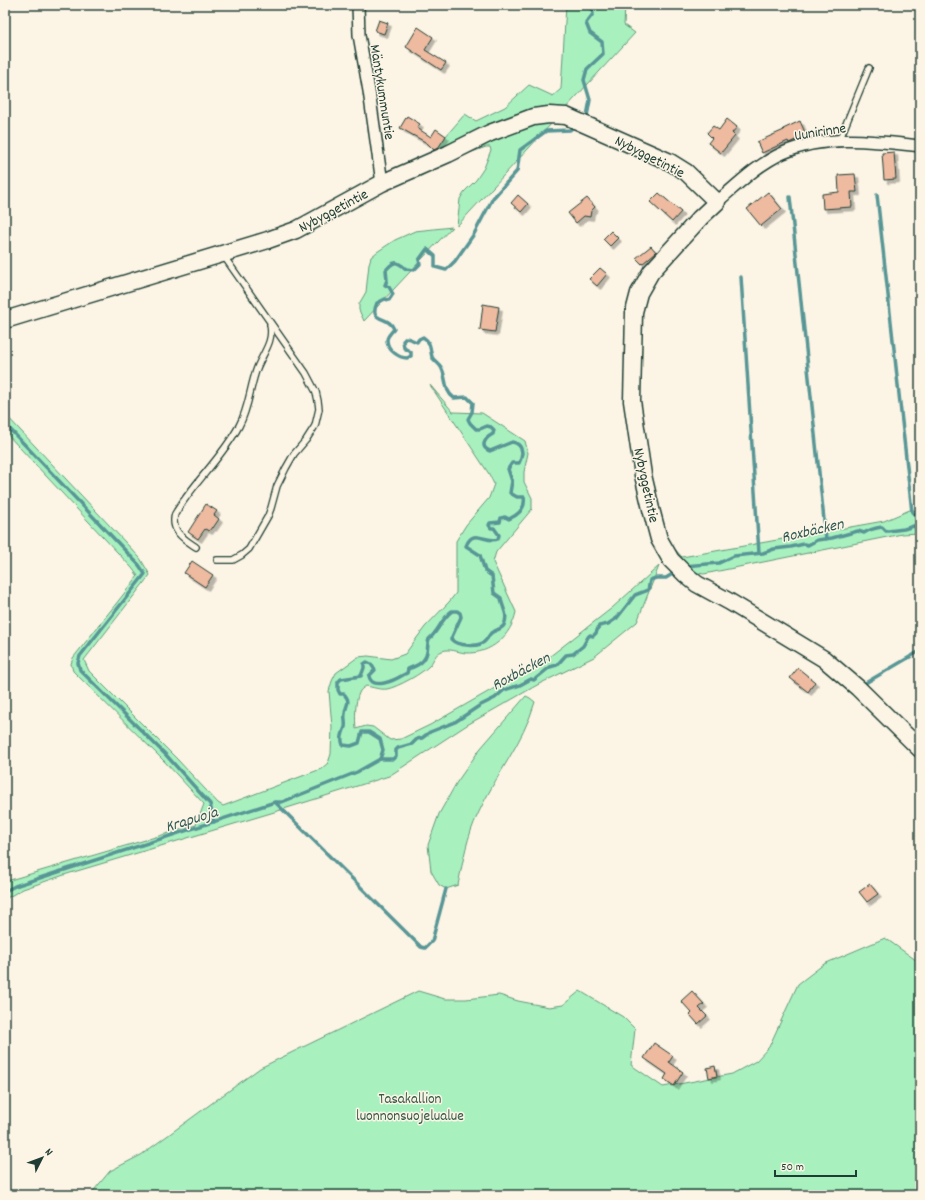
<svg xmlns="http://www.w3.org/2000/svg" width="925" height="1200" font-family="Dekko,sans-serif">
<defs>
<filter id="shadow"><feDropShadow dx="3.5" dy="3.5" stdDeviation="0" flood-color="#0004"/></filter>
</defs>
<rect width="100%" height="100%" fill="#fcf5e5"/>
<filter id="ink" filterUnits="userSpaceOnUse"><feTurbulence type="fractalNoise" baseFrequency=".025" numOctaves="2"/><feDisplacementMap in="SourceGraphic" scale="8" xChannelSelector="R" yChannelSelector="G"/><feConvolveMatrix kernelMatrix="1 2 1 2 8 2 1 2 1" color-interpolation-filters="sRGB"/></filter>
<g filter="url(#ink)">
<g fill="#a8f1bf" stroke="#64977a">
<polygon points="566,5 625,5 624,25 635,33 457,226 460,199 464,192 476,180 484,168 491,150 490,147 486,147 450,160 419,177 407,181 465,114 476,121 505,107 529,85 553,96 561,89"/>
<polygon points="452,227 364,321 359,310 359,304 366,292 369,264 371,257 377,252 395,240 415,231"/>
<path d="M430,385l23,27 29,1 43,28 3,12 -4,19v10l8,16v11l-36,43 -3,10 23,50c-5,24 -25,42 -50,41 -9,-1 -16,-5 -24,-2 -7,3 -8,9 -12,14 -7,8 -32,22 -43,24 -7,1 -15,-2 -21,-3 -3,2 -6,4 -7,7 -4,8 -4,26 -3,36l10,-3 7,1 17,13 11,-1 29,-14 119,-68 63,-49 47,-42 -22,56 -43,35 -55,27 -72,41 -78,51 -118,37 -204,61 -44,15 -18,10v-16l5,-3 186,-55 8,-21 -39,-42 -92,-91 -2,-7 2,-6 65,-82 -6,-8 -127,-136v-18l135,144 10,17 -66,85 5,11 88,88 41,44 5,3 98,-37 7,-6 3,-9 1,-27 -3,-36 3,-10 4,-8 22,-16 10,-1 23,3 14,-5 20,-27 24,-25 7,-9v-52l10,-16 23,-27 5,-14 -5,-10z"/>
<polygon points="912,509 920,514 920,533 902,534 704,574 691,572 674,555 671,545 682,557 884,521"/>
<path d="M526,696l4,2 5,4c-12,41 -40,74 -57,112 -11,22 -15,47 -20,71l-12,4 -7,-4 -8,-14 -3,-26 11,-31 18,-32 23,-33z"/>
<polygon points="885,938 920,963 920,1195 90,1195 110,1171 141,1155 260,1068 418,991 445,999 466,999 499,995 518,1001 549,1007 563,1005 580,991 623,1017 635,1029 631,1065 663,1087 732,1074 756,1061 769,1047 798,984 824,964"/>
</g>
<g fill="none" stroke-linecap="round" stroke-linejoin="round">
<g stroke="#599696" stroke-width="3.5">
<polyline points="584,119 587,116 590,100 584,80 587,69 603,54 602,42 590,33 586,23 593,14 591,5"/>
<polyline points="877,195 912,512 920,520"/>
<polyline points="790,197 826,539"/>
<polyline points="741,277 759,553"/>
<polyline points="5,424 139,565 145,574 80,656 78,663 80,670 166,755 210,804 214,822"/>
<polyline points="915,526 920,550"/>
<path d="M684,566l35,-3 15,-7 29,-3 11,-4 17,-2 13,-3 4,1 9,-5 15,-2 26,-7 6,2c6,-4 11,-5 18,-6l4,4h2l16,-2 16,-5"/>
<polyline points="862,685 920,651"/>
<path d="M380,759l3,-9 -3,-11 -11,-7h-7l-3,11 -8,3 -8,-1c-3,-7 0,-12 2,-18 1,-4 -1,-9 0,-13 0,-9 7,-11 -1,-20h-4l-2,-4v-8l3,-3 20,-3 3,-8v-4l3,-2 4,2 4,6 -6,6c3,15 26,4 34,-1l4,-2 1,-4c8,-3 17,-6 19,-17 1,-4 0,-8 2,-13 10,-8 12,-20 23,-28h5l3,2 1,4 -10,22c6,7 28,9 34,2 3,-3 4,-6 6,-8 4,-3 10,-3 13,-8 5,-12 -2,-16 -3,-27l-7,-5 -2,-17 -7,-5 -5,-16 -14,-9c7,-19 20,-2 32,-7l1,-4 -5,-7h-3l-2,-3 1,-2 10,-1 1,-4 4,-1 4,2c9,-4 17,-11 15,-22h-7l-7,-4 2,-12 -4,-12 4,-6h7c5,-9 4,-19 -7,-21l-22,9c-11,-4 -5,-13 3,-17l1,-4 -3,-3 -4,-1 -7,3h-4l-6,-6 -2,-4 4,-7 1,-9 -6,-6 -13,1c-10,-7 -7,-18 -12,-29 -2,-5 -8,-8 -10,-12 -2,-8 -1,-15 -9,-20l-4,2 -2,3 -7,-3 -4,-1 -3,3 1,7 7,4v4l-4,2c-8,0 -20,-8 -20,-18 0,-4 4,-7 7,-11 -5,-14 -26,-6 -17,-26l8,-4 4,1 4,-6 -4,-7 -4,-2 2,-5 -1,-10c9,-11 12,-8 20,-1l8,1 6,-6 -1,-4 8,-11 8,7v11l11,3 9,-9 19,-27 19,-36 24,-27 3,-21 26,-19 24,-1 5,-5"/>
<polyline points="275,802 421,947 425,948 432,941 446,889"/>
<polyline points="5,891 15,886 275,802 282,802 357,772 380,759 393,759 396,756 396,750 398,748 412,744 417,739 422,738 430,732 455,722 479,706 495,698 504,690 520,685 531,679 534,680 550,667 557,665 566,655 573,654 583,646 588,637 590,635 593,636 596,633 599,626 608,624 617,618 635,595 648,590 650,580 656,578 666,578 674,573"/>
</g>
</g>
<g fill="#eebaa0" stroke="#1f3d34" filter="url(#shadow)">
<polygon points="379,20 388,23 384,34 375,31"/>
<polygon points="418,27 433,37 425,50 446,63 441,70 406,47"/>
<polygon points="407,116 420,124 417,128 431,137 436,129 446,136 438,148 434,150 427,143 400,128"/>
<polygon points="727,119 737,127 732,133 735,136 721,153 708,143 712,138 707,133 713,126 719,130"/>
<polygon points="800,121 806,135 789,143 788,141 762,153 757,142 784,130 783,129"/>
<polygon points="894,152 896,179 884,180 882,153"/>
<polygon points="855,174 857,192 851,192 852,207 823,209 822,194 839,192 838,175"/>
<polygon points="768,192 782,209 761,226 747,209"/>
<polygon points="659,193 681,212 672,222 650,202"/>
<polygon points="518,195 528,204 521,212 511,203"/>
<polygon points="587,198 595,207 591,211 590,217 584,216 576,223 568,213"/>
<polygon points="611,231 618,238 610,246 603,239"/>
<polygon points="651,246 656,252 642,264 636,258"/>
<polygon points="600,268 607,274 597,286 589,279"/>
<polygon points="483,304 499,307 495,332 480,330"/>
<polygon points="206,504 217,511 214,515 219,519 213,528 212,527 209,531 205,529 198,539 188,532"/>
<polygon points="192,561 213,575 205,587 184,573"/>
<polygon points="798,668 815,682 808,692 790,678"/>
<polygon points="870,884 878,894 867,902 859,892"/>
<polygon points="692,991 704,1004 699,1008 707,1016 698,1024 690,1015 692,1013 681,1001"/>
<polygon points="654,1043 673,1056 669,1062 683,1072 674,1086 664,1079 667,1074 644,1058"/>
<polygon points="715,1066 717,1076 709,1078 707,1068"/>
</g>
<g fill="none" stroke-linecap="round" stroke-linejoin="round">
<defs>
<g id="lane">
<polyline points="839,141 869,68"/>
<path d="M196,547c-12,-8 -26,-16 -21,-33 18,-31 47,-56 64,-88 10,-18 11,-40 18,-58 6,-15 17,-27 13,-43"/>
<polyline points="217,560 233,560 242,555 249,549 268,516 271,508 277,486 286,468 294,454 306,440 315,426 319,409 318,401 316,392 306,373 223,255"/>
</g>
<g id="street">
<polyline points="358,5 359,35 369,91 382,183"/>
<path d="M717,202c20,-17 41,-38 66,-49 43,-19 92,-12 137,-7"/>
</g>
<polyline id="secondary" points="5,320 268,240 296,230 382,183 448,154 490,133 533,117 549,115 566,116 670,162 686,172 717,202 700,218 651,272 639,293 634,312 632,401 643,475 651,509 659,539 671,560 686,575 697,584 730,602 824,659 858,688 920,749"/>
</defs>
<use href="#lane" stroke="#1f3d34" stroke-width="8"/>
<use href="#street" stroke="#1f3d34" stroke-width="14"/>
<use href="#secondary" stroke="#1f3d34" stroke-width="19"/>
<use href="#lane" stroke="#fcf5e5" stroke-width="5.5"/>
<use href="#street" stroke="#fcf5e5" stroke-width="11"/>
<use href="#secondary" stroke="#fcf5e5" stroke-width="16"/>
</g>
</g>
<g text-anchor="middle" stroke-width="3" stroke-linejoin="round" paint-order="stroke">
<g font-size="15" fill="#1f3d34" stroke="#fcf5e5">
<text transform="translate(383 92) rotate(81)" y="5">Mäntykummuntie</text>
<text transform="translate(820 131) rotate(-9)" y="5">Uunirinne</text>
<text transform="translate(650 156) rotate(27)" y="5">Nybyggetintie</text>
<text transform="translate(333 210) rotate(-28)" y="5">Nybyggetintie</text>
<text transform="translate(647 485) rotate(78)" y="5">Nybyggetintie</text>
</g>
<g font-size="15" fill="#345849" stroke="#fcf5e5">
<text x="410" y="1103">Tasakallion<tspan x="410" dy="17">luonnonsuojelualue</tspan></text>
</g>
<g font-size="16" font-style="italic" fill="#325b55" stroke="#fcf5e5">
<text transform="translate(812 529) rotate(-13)" y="6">Roxbäcken</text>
<text transform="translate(520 670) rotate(-28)" y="6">Roxbäcken</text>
<text transform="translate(191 818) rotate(-17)" y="6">Krapuoja</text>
</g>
</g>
<rect width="925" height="1200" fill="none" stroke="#fcf5e5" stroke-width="20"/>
<rect x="10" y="10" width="905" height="1180" fill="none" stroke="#1f3d34" stroke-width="1.5" filter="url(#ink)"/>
<g transform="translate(42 1158) rotate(48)" stroke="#fcf5e5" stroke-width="3" paint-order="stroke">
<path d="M0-3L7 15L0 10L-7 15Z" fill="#1f3d34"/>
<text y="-6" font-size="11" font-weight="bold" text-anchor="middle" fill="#1f3d34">N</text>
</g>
<path d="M775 1170v6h81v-6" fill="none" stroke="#1f3d34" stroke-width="2"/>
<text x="781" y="1170" font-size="12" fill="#1f3d34" stroke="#fcf5e5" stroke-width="3" paint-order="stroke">50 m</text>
</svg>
